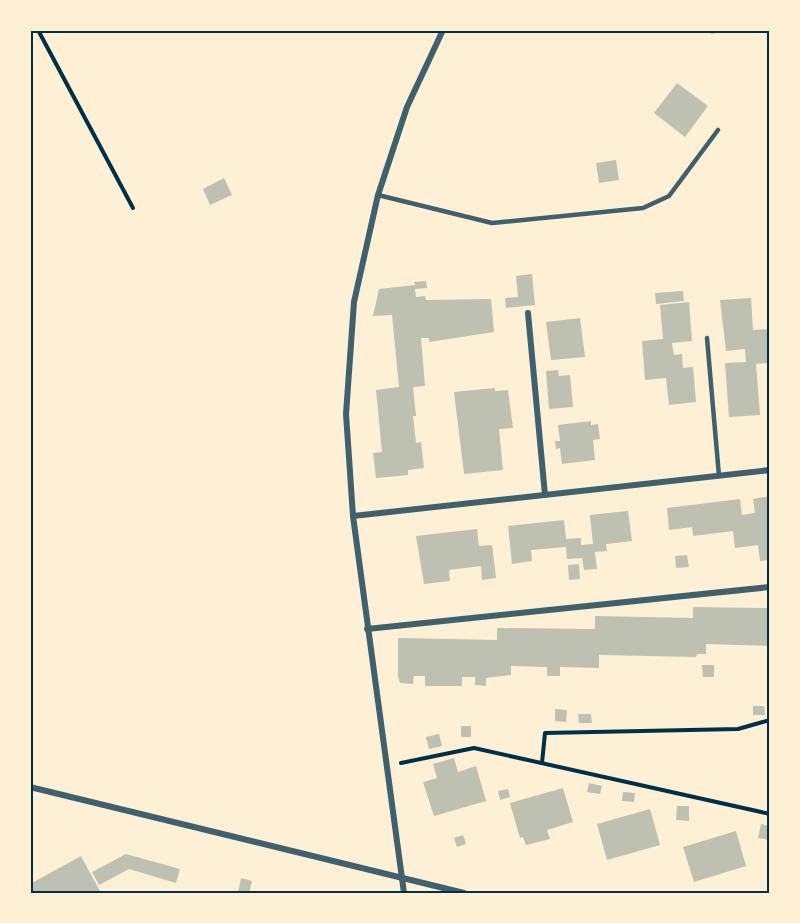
<svg xmlns="http://www.w3.org/2000/svg" width="800" height="923" font-family="'DejaVu Sans',sans-serif">
<rect width="100%" height="100%" fill="#fdf0d5"/>
<g fill="#bec0b2">
<polygon points="710,30 728,30 728,31 711,34"/>
<polygon points="677,83 708,106 685,137 654,113"/>
<polygon points="616,160 619,180 599,183 596,163"/>
<polygon points="224,178 232,195 210,205 203,189"/>
<polygon points="532,274 535,305 506,308 505,298 518,297 516,276"/>
<polygon points="426,281 427,288 415,289 416,297 425,296 426,300 491,299 494,332 429,342 429,338 421,338 425,386 413,387 416,416 413,416 416,443 421,442 424,468 408,470 408,475 376,478 373,453 382,452 376,390 399,387 392,315 373,316 379,289 415,285 414,282"/>
<polygon points="683,291 684,301 656,304 655,293"/>
<polygon points="751,298 753,330 768,329 767,363 756,364 760,415 729,417 725,363 746,362 745,349 726,351 720,300"/>
<polygon points="689,302 692,341 672,343 674,355 682,354 683,368 693,367 696,402 669,405 666,378 645,380 642,341 663,339 660,305"/>
<polygon points="580,318 585,357 551,360 546,322"/>
<polygon points="558,370 559,376 570,375 573,407 549,409 546,371"/>
<polygon points="495,388 495,391 508,390 513,428 499,429 503,470 464,474 454,392"/>
<polygon points="591,421 591,425 598,424 600,439 593,440 595,460 562,464 560,448 556,449 555,441 560,441 558,425"/>
<polygon points="770,496 770,560 760,561 758,545 735,548 733,531 693,536 692,527 669,530 667,508 740,499 742,515 755,513 753,499"/>
<polygon points="628,511 632,541 606,544 607,551 595,552 597,569 584,570 582,558 567,559 566,547 531,550 532,561 512,564 508,526 564,520 566,539 581,538 581,545 593,544 590,515"/>
<polygon points="477,529 479,546 492,545 496,578 482,580 481,566 449,570 450,581 424,584 416,536"/>
<polygon points="687,555 689,567 676,568 675,556"/>
<polygon points="579,564 580,579 569,580 568,565"/>
<polygon points="693,607 770,608 770,646 706,644 706,654 697,654 696,657 599,655 599,668 560,667 560,676 547,676 547,667 511,666 511,675 486,678 486,686 475,685 475,677 462,677 462,686 425,686 425,676 414,676 413,684 400,683 398,676 398,638 497,640 497,628 595,629 595,616 693,618"/>
<polygon points="702,665 714,665 714,677 703,677"/>
<polygon points="753,706 764,706 765,715 753,715"/>
<polygon points="555,709 567,710 566,722 555,721"/>
<polygon points="578,714 591,714 592,723 579,723"/>
<rect x="461" y="726" width="10" height="11"/>
<polygon points="439,734 442,746 429,749 426,737"/>
<polygon points="454,758 458,772 476,766 486,801 434,816 423,782 437,778 433,764"/>
<polygon points="589,783 602,786 600,794 587,792"/>
<polygon points="563,788 573,822 547,830 550,839 526,845 523,837 520,838 510,803"/>
<polygon points="508,789 510,797 500,800 498,791"/>
<polygon points="623,792 635,793 634,802 622,801"/>
<polygon points="677,806 689,806 689,821 676,820"/>
<polygon points="650,809 660,845 607,860 597,824"/>
<polygon points="761,824 770,826 769,840 758,838"/>
<polygon points="736,831 746,866 694,882 683,847"/>
<polygon points="463,835 466,844 457,847 454,838"/>
<polygon points="126,854 180,869 176,883 129,869 99,885 92,872"/>
<polygon points="81,856 101,893 30,893 30,884"/>
<polygon points="241,878 252,881 249,893 238,893"/>
</g>
<g fill="none" stroke-linecap="round" stroke-linejoin="round">
<g stroke="#003049" stroke-width="4">
<polyline points="38,30 133,208"/>
<polyline points="401,763 474,748 770,814"/>
<polyline points="542,763 545,733 738,729 770,720"/>
</g>
<g stroke="#3f606c" stroke-width="4.5">
<polyline points="378,195 492,223 643,208 669,196 718,130"/>
<polyline points="707,338 719,476"/>
</g>
<g stroke="#3f606c" stroke-width="6">
<polyline points="528,313 545,495"/>
<polyline points="353,516 770,470"/>
<polyline points="367,629 770,587"/>
<polyline points="30,787 464,893"/>
<polyline points="404,893 353,516 346,414 354,302 378,195 407,107 443,30"/>
</g>
</g>
<rect width="800" height="923" fill="none" stroke="#fdf0d5" stroke-width="63"/>
<rect x="32" y="32" width="736" height="860" fill="none" stroke="#003049" stroke-width="2"/>
</svg>
